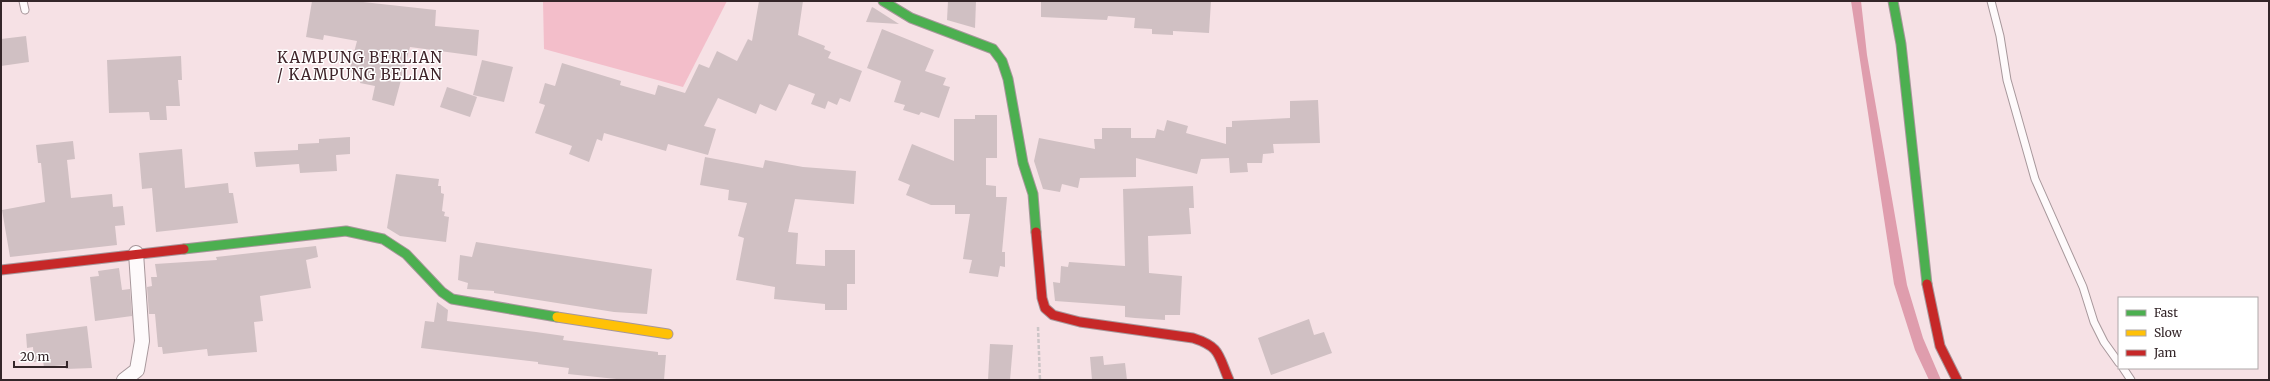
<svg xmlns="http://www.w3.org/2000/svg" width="2270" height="381" font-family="Merriweather,serif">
<rect width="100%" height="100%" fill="#f6e1e5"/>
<polygon fill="#f3beca" points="543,1 727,1 683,87 544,49"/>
<polygon fill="#df9dad" points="1851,1 1861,1 1867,55 1907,285 1923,338 1941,380 1929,380 1915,350 1894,284"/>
<g fill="#d0c0c3">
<polygon points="312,1 354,1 436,10 435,26 479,30 477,56 410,47 394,106 372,100 375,86 360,83 362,75 349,72 357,41 324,35 323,40 306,37"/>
<polygon points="759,1 803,1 798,35 825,46 824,49 831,52 828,58 862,71 850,102 840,98 837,105 828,101 825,109 811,104 815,94 789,84 776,111 760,104 756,114 718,98 704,126 716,129 708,155 668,144 666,151 604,133 602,141 597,139 589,162 569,154 572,146 535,133 545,105 539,103 545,83 555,86 562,63 621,81 620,85 655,95 658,85 685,93 699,64 709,68 717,51 737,61 748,39 752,41"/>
<polygon points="948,1 976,1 975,28 947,20"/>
<polygon points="1041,1 1211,1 1209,33 1173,31 1173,35 1152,34 1152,29 1134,28 1135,18 1108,16 1107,20 1041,17"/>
<polygon points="872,7 874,8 899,24 866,22"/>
<polygon points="882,29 934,50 925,71 946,78 943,85 950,87 939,118 921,112 919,115 903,110 905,105 894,102 901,81 867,68"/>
<polygon points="26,36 29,62 1,66 1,39"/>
<polygon points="181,56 182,80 178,80 180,106 166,106 167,120 150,120 149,112 109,113 107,60"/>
<polygon points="482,60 513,67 504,102 473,95"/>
<polygon points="447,87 477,97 470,117 440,107"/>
<polygon points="1318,100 1320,143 1273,144 1274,153 1263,154 1262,163 1247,163 1248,172 1230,173 1229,158 1201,159 1197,174 1136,158 1136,177 1080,178 1078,188 1062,184 1060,192 1043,189 1034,161 1039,138 1095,149 1094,139 1102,139 1102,128 1131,128 1131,138 1155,138 1157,129 1164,131 1167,120 1188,126 1186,133 1226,144 1226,127 1232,127 1232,121 1290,118 1290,101"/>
<polygon points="975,115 997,115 997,158 986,158 986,185 996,186 996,197 1007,197 1002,252 1005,252 1005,267 1000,266 998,277 969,273 972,260 963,259 970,214 955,214 955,205 931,205 906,195 910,185 898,180 912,144 954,161 954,119 975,119"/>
<polygon points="350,137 350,154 336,155 337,171 300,173 299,164 256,167 254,152 298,150 298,144 319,143 319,139"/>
<polygon points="73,141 75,159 67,160 71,198 112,194 113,207 123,206 125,225 115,226 117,245 10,257 2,210 45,202 41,163 38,163 36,145"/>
<polygon points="182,149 185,188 228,183 229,193 233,193 238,223 156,232 152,188 142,189 139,153"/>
<polygon points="705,157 763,168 765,160 803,167 856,171 854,204 795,199 788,232 798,233 796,264 825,266 825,250 855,250 855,284 847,284 847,310 825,310 825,304 774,299 775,287 736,280 744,238 738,236 747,203 728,200 729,190 700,185"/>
<polygon points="396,174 439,179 438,186 441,186 441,193 444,194 442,211 445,212 444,216 449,217 446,242 400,236 387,228"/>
<polygon points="1193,186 1194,208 1189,208 1191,234 1148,236 1149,273 1182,276 1180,315 1165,315 1165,320 1135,318 1125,317 1125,306 1055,301 1053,282 1060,283 1061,266 1068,267 1069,262 1125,266 1123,189"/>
<polygon points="476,242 652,269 647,314 614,312 494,293 494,291 467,289 468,283 458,280 460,255 472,257"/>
<polygon points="316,246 318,257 306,260 311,288 260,296 263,321 254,322 257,352 208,356 207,349 163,354 162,347 158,347 155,314 149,314 147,287 152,286 151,277 157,277 155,264 217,260 216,257"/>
<polygon points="119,268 122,290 130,289 132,316 95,321 90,277 99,276 98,271"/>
<polygon points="437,302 448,310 447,321 536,332 564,336 563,340 658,352 658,355 666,355 664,380 626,380 568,374 569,368 538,364 538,362 421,348 425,321 434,322"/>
<polygon points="1309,319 1314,335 1324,332 1332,353 1271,375 1258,338"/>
<polygon points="87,326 92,368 66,369 65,365 44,367 43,361 34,362 33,347 27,348 26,334"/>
<polygon points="990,344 1013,345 1010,380 988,380"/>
<polygon points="1103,356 1104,365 1125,363 1127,380 1092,380 1090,357"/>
</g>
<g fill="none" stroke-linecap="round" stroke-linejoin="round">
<defs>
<g id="lane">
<polyline points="23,1 25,10"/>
<polyline points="1991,1 2000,36 2007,80 2035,179 2083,287 2094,322 2104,342 2119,363"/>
<polyline points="2123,368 2131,380"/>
</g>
<polyline id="street" points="124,380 137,370 142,341 136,253"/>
<g id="fast">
<polyline points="883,1 911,18 993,49 1002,61 1008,79 1023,163 1033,194 1036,232"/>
<polyline points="1893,1 1901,44 1927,284"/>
<polyline points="184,249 346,231 383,239 406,254 442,292 452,299 557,317"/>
</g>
<polyline id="slow" points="557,317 668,334"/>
<g id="jam">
<path d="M1036,232l6,66 3,10 8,7 27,7 113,16c28,9 25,17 36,42"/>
<polyline points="1,270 184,249"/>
<polyline points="1927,284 1940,346 1957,380"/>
</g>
</defs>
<use href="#lane" stroke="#a7979b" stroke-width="9"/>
<use href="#street" stroke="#a7979b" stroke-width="16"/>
<use href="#fast" stroke="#a7979b" stroke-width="11"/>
<use href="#slow" stroke="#a7979b" stroke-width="11"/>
<use href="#jam" stroke="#a7979b" stroke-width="11"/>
<polyline stroke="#cdc5c7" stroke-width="2.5" stroke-dasharray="4 2" stroke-linecap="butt" points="1038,327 1040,380"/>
<use href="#lane" stroke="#fefafb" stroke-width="7"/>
<use href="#street" stroke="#fefafb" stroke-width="14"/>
<use href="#fast" stroke="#4caf50" stroke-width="9"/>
<use href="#slow" stroke="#ffc107" stroke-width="9"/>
<use href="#jam" stroke="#c62828" stroke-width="9"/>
</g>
<g text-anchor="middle" stroke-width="3" stroke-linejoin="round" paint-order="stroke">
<g font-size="15" letter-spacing="1" fill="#3f2329" stroke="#fff">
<text x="360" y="63">KAMPUNG BERLIAN<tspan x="360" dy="17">/ KAMPUNG BELIAN</tspan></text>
</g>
</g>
<rect width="2270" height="381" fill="none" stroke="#342629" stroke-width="4"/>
<rect x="2118" y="297" width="140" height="72" fill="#ffffff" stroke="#aea8a9"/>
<rect x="2126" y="310" width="20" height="6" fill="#4caf50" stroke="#aea8a9"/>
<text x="2154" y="317" font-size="12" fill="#342629">Fast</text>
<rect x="2126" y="330" width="20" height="6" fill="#ffc107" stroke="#aea8a9"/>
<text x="2154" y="337" font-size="12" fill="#342629">Slow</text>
<rect x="2126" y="350" width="20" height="6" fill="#c62828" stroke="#aea8a9"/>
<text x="2154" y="357" font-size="12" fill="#342629">Jam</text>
<path d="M14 361v6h53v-6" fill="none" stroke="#342629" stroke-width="2"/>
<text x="20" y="361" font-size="12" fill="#342629" stroke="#ffffff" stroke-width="3" paint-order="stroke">20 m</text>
</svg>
